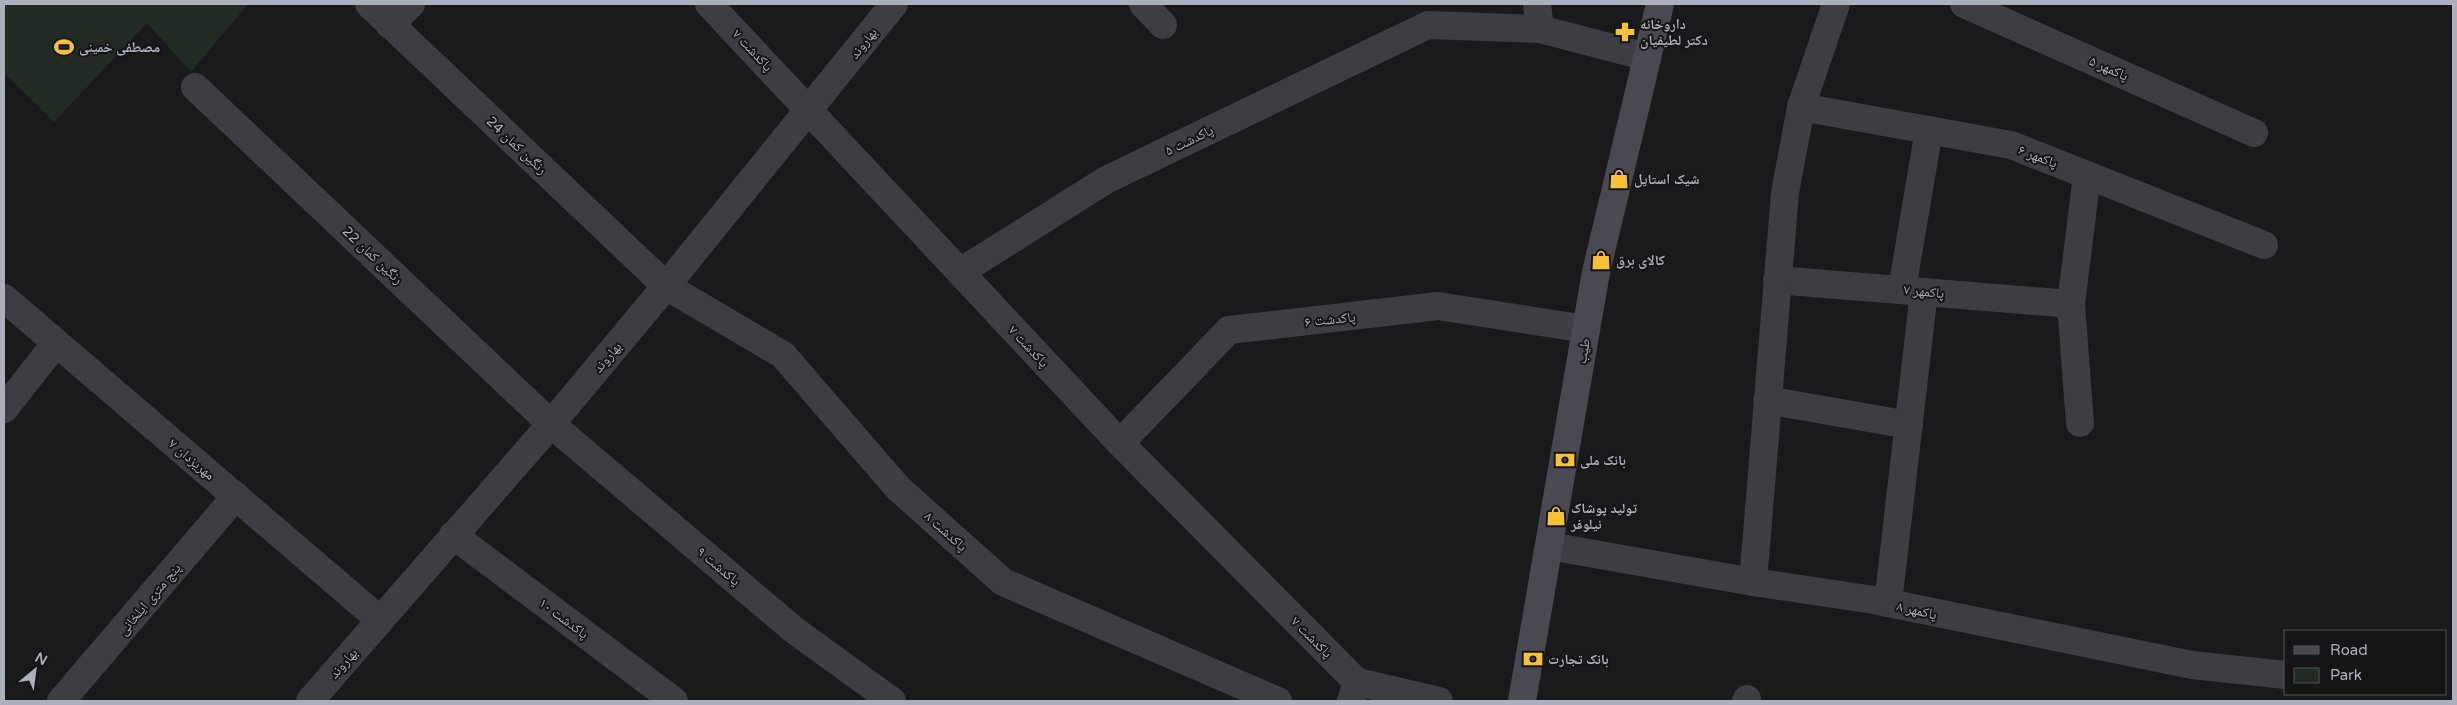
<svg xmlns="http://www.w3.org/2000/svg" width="2457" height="705" font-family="'Varela Round','Noto Naskh Arabic',sans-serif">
<rect width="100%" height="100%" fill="#1a1a1c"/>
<polygon fill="#212b23" points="4,4 248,4 191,72 147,23 54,122 4,73"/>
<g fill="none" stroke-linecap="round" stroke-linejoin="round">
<g stroke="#3d3d43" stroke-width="28">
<polyline points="369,4 666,286 783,355 898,488 1003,582 1278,701"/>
<polyline points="709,4 1120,443 1357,682"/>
<polyline points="1143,4 1163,25"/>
<polyline points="1537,4 1540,29"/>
<polyline points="1964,4 2254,133"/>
<polyline points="390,25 411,4"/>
<polyline points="195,87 551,424 794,630 892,701"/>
<polyline points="1801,107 2011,145 2264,245"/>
<polyline points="960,272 1106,180 1428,25 1540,29 1647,57"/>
<polyline points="1777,280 2071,304"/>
<polyline points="1902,289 1929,130"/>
<polyline points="4,298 380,620"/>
<polyline points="1767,400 1909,425"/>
<polyline points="4,409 56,343"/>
<polyline points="2080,423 2071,304 2087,175"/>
<polyline points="1120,443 1229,330 1438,306 1586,329"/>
<polyline points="453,535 674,701"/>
<polyline points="1549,546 1753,582 1874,600 2192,665 2286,675"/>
<polyline points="1753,582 1785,193 1801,107 1836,4"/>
<polyline points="1888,603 1924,292"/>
<polyline points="61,701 236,496"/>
<polyline points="310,701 551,424 666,286 894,4"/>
<polyline points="1351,701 1357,682 1439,701"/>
<polyline points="1746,701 1747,699"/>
</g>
<polyline stroke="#494a51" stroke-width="28" points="1522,701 1596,272 1660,4"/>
</g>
<defs>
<symbol id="pharmacy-bare" viewBox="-9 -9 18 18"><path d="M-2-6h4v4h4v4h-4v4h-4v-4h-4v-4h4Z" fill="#f7c237" stroke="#151517" stroke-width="2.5" paint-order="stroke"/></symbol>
<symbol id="stadium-bare" viewBox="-9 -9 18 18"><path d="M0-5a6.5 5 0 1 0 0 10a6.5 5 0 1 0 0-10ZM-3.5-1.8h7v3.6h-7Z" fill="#f7c237" stroke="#151517" stroke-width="2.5" paint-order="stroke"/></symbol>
<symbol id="shop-bare" viewBox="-9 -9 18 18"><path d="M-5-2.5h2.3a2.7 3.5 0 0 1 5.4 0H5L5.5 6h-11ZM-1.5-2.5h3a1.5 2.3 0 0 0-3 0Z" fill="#f7c237" stroke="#151517" stroke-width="2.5" paint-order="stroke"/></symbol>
<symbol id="bank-bare" viewBox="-9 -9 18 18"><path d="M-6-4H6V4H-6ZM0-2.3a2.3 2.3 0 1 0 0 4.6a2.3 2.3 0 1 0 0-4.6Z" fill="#f7c237" stroke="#151517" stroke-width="2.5" paint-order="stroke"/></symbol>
</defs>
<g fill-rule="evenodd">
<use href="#pharmacy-bare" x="1611" y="18" width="28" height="28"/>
<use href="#stadium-bare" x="50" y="33" width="28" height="28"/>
<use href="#shop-bare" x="1605" y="165" width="28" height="28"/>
<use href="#shop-bare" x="1587" y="246" width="28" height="28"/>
<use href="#bank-bare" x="1551" y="446" width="28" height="28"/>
<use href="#shop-bare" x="1542" y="502" width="28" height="28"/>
<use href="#bank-bare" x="1519" y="645" width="28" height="28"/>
</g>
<g text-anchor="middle" stroke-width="4" stroke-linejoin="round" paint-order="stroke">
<g font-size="14" font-weight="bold" fill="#acb0bc" stroke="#151517" text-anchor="start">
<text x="1640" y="29">داروخانه<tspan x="1640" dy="16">دکتر لطیفیان</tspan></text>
<text x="79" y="52">مصطفی خمینی</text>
<text x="1634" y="184">شیک استایل</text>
<text x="1616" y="265">کالای برق</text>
<text x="1580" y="465">بانک ملی</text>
<text x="1571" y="513">تولید پوشاک<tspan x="1571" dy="16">نیلوفر</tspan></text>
<text x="1548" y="664">بانک تجارت</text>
</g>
<g font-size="14" fill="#acb0bc" stroke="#151517">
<text transform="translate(863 43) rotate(-52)" y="5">بهاروند</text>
<text transform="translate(753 50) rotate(47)" y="5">پاکدشت ۷</text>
<text transform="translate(2109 68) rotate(24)" y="5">پاکمهر ۵</text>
<text transform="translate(1189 140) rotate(-26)" y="5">پاکدشت ۵</text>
<text transform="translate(517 145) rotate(43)" y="5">رنگین کمان 24</text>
<text transform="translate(2038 156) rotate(21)" y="5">پاکمهر ۶</text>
<text transform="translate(373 255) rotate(43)" y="5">رنگین کمان 22</text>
<text transform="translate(1924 291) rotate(6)" y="5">پاکمهر ۷</text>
<text transform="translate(1330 319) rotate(-6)" y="5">پاکدشت ۶</text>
<text transform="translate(1029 346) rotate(47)" y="5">پاکدشت ۷</text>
<text transform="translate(1583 351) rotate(-80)" y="5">طیب</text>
<text transform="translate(607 357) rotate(-50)" y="5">بهاروند</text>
<text transform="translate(192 459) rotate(40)" y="5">مهریزدان ۷</text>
<text transform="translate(946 531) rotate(42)" y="5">پاکدشت ۸</text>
<text transform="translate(719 566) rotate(40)" y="5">پاکدشت ۹</text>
<text transform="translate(149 599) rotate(-50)" y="5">پنج متری ایلخانی</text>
<text transform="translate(1917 610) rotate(13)" y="5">پاکمهر ۸</text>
<text transform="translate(564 618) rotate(37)" y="5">پاکدشت ۱۰</text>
<text transform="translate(1312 637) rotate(45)" y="5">پاکدشت ۷</text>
<text transform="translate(343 663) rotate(-49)" y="5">بهاروند</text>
</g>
</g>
<rect width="2457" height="705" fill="none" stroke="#acb0bc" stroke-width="10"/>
<rect x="2284" y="630" width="162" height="65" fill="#151517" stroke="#515359"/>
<rect x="2294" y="646" width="25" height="8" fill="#494a51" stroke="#515359"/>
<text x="2330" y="655" font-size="15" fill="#acb0bc">Road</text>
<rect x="2294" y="668" width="25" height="15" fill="#212b23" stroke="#515359"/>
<text x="2330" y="680" font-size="15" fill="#acb0bc">Park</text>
<g transform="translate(35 670) rotate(29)" stroke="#151517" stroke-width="4" paint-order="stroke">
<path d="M0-4L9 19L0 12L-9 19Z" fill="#acb0bc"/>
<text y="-8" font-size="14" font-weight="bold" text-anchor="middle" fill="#acb0bc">N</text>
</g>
</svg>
